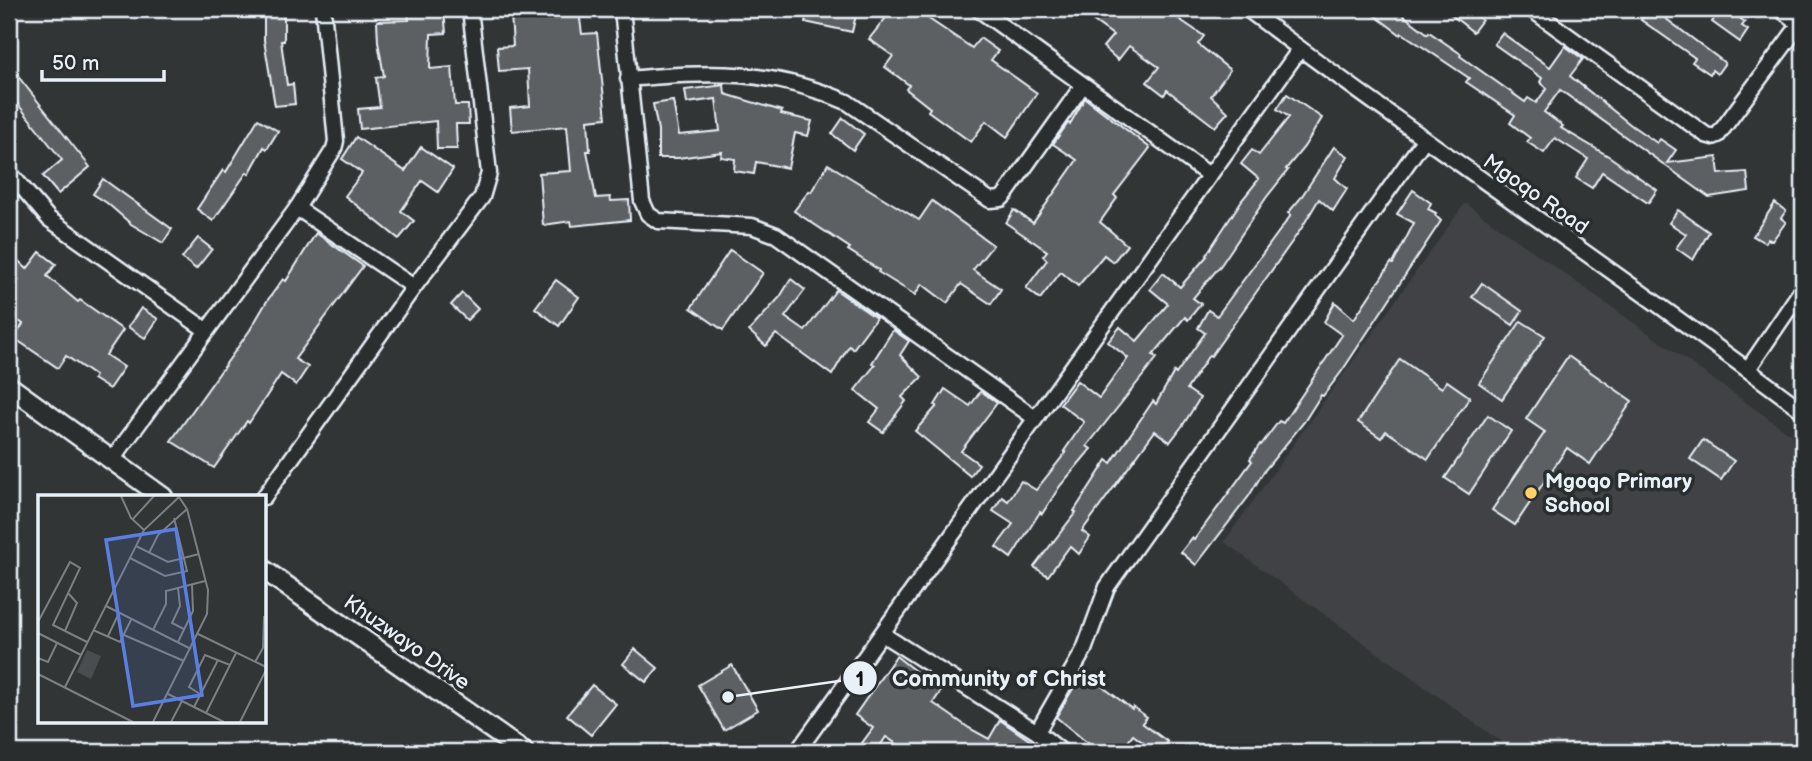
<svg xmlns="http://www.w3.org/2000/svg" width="1812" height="761" font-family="'Balsamiq Sans',sans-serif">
<rect width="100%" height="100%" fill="#323536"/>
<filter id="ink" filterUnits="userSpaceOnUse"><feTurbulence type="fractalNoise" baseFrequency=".0143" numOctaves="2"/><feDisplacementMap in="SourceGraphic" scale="14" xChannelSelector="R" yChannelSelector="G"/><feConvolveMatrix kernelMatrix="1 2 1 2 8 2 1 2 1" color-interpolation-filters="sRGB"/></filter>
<g filter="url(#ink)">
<polygon fill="#3f4244" points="1465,203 1803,443 1803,752 1515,752 1224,542"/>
<g fill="#5c6063" stroke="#e8f1f8" stroke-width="2">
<polygon points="264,9 284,9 284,41 281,41 287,85 293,84 295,104 275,106 264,40"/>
<polygon points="808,9 829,9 856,15 852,32 805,22"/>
<polygon points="893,9 914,9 972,48 980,38 998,51 991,60 1037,93 1007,137 986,121 971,142 928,111 930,108 906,89 909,85 885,67 893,56 869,39"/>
<polygon points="1077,9 1172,9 1181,15 1179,19 1204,36 1198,44 1230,70 1211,96 1228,112 1215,127 1167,90 1164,95 1147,82 1159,67 1129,46 1118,60 1103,47 1113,35"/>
<polygon points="1366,9 1395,9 1428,34 1429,32 1461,54 1460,56 1525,102 1528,98 1536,103 1547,88 1540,82 1542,78 1494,44 1502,33 1550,67 1565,46 1583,59 1570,76 1631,125 1657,143 1660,139 1676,150 1667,163 1717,157 1719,174 1747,172 1749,191 1709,197 1560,90 1544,112 1563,126 1561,128 1610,157 1657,190 1648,203 1602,172 1592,188 1576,178 1588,159 1555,138 1544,153 1527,142 1530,138 1510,123 1515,115 1466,82 1469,78 1402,33 1401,35"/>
<polygon points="1444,9 1467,9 1482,20 1473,32"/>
<polygon points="1649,9 1653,9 1725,63 1717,74 1712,70 1710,74 1692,62 1695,58 1641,20"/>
<polygon points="444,10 446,33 431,34 430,69 452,67 455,105 468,105 469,124 456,124 457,149 437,149 436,121 360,129 358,109 380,107 376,78 384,76 378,42 377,21 409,20 408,13"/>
<polygon points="1720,10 1727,15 1730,11 1745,22 1742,26 1748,30 1740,42 1712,22"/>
<polygon points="543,11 544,17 579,12 582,34 597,33 606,118 588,120 590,151 587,151 596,198 610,197 611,201 629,200 630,220 572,226 571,221 543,225 539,173 571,171 567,126 512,131 510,108 530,106 528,69 499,71 497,47 513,46 511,14"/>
<polygon points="9,65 90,167 58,194 43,176 62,160 9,93"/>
<polygon points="724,85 725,94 782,111 781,114 812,121 808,136 795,133 788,168 756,162 754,174 734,171 735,159 721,157 722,152 678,158 658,158 658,130 653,104 673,101 679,135 720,131 716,99 687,103 685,90"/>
<polygon points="1287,94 1322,118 1304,147 1286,169 1288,170 1266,198 1221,265 1193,298 1201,304 1188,320 1185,317 1153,355 1157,358 1087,446 1091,449 1060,486 1042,514 1040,512 1011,558 996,547 1013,524 993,511 1002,497 1008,501 1021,481 1036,490 1066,452 1064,451 1084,422 1060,404 1077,381 1099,398 1128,358 1108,342 1120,327 1137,341 1168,304 1150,289 1163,273 1180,287 1207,256 1206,255 1242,200 1259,179 1241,164 1252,150 1259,155 1289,117 1277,109"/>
<polygon points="1085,98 1150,148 1114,195 1117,198 1100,222 1127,245 1113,262 1104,255 1078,286 1061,272 1040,299 1026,288 1047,260 1043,256 1047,251 1006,223 1014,210 1033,223 1077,160 1053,144 1068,123 1070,124"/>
<polygon points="843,118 864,134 853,150 832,134"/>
<polygon points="258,119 278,131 267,149 264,147 249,174 247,172 213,221 197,209 223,170 226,172"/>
<polygon points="356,137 405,171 421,147 453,169 438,192 422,181 401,211 414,221 399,239 345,196 362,173 342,159"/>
<polygon points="1334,147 1348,156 1335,178 1347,189 1333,211 1319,199 1301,229 1211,356 1209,355 1187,389 1200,398 1183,425 1170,442 1155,431 1082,531 1090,537 1079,554 1070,546 1048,576 1034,567 1076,512 1074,511 1107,460 1111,463 1153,401 1156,404 1174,372 1176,374 1205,333 1198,328 1208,310 1217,316 1291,215 1288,213 1300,199"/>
<polygon points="828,164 919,220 932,201 993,245 973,270 1001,289 991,304 961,284 947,303 922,284 915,295 878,272 879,270 848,250 850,248 794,211 809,191 811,192"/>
<polygon points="103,179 172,229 163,243 131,224 107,203 93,194"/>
<polygon points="1413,190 1431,203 1428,209 1436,213 1435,215 1441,221 1342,371 1323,396 1321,395 1304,422 1264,471 1249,496 1196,565 1181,552 1192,538 1194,540 1252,461 1250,459 1260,444 1261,445 1279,421 1283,423 1342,335 1324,322 1335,302 1354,319 1391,263 1393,264 1414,223 1397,214"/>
<polygon points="1775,203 1786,211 1781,218 1786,222 1772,241 1768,239 1765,243 1753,236"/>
<polygon points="1678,210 1709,232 1693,260 1676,248 1686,234 1669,223"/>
<polygon points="316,233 363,266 295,359 308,367 296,385 281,374 249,423 247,421 214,468 171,441 250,330 267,301 283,279 286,281"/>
<polygon points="198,238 212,249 196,269 182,258"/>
<polygon points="730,250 763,273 723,330 691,308"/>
<polygon points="9,252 27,269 40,252 56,264 47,276 78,302 80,300 123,330 106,355 124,367 109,389 93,379 95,376 66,356 58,368 14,338 23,324 9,314 9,294 19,280 9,272"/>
<polygon points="791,279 805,290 785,317 805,331 836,290 876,318 853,349 849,346 832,375 776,334 766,346 749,331 780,297"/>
<polygon points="556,280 579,297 559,326 535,308"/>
<polygon points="1482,283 1522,311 1513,325 1472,297"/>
<polygon points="462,293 478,309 467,320 451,305"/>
<polygon points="141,308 158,319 145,338 128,327"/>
<polygon points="1521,321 1545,336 1502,399 1479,383"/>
<polygon points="893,330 909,341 900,355 922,377 902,397 906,401 883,432 869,422 879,409 855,390 875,365 872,363"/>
<polygon points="1568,356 1632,401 1590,464 1567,448 1515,525 1492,510 1545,432 1526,419"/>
<polygon points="1400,359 1442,388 1447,381 1470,397 1428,459 1386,431 1381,438 1358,422"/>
<polygon points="945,389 970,406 981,391 997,403 961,451 979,464 970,476 915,431 937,406 935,405"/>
<polygon points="1488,415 1511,431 1469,494 1445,478"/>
<polygon points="1703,440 1734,461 1721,480 1690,459"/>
<polygon points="635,649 658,668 646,682 623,664"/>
<polygon points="896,656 929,682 932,677 945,685 933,703 969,728 989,739 1000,720 1047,752 909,752 886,737 876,752 862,743 873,728 855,715"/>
<polygon points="732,665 758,710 724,730 698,685"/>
<polygon points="1083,672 1132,709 1133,707 1147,717 1142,723 1168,742 1160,752 1156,752 1133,735 1121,752 1104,752 1085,741 1056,717"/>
<polygon points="592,685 616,704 591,735 567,715"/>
</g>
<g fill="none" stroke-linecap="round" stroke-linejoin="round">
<defs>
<g id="minor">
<polyline points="622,9 642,201 648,214 658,221 752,226 776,235 1035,418"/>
<polyline points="978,9 1209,175"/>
<path d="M1247,9c182,138 374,264 556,402"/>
<polyline points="1531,9 1706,135 1713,137 1718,135 1800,24"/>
<polyline points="1780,9 1803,26"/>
<path d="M628,79c82,-7 141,-11 219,23l143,98 11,-1 4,-4 78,-110"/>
<polyline points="9,172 49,219 206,330"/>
<polyline points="297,208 414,287"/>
<polyline points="1748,369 1803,288"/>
<polyline points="112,460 297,208 334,149 336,141 323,9"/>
<polyline points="264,497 414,287 482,197 489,173 470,9"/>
<polyline points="882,634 1037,732 1062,752"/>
<polyline points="1037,732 1084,650 1107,587 1424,140"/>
<polyline points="797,752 1300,49"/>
</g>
<g id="tertiary">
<polyline points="9,386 163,497"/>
<polyline points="264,570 524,752"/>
</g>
</defs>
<use href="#minor" stroke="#e8f1f8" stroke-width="19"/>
<use href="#tertiary" stroke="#e8f1f8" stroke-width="23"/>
<use href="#minor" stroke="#2a2d2e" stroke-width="14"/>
<use href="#tertiary" stroke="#2a2d2e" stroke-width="18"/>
</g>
</g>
<circle fill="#ffd166" stroke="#2a2d2e" stroke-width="2.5" cx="1531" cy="493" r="7"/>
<g text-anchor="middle" stroke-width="7" stroke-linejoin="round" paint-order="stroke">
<g font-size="21" fill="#e8f1f8" stroke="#2a2d2e">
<text transform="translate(1536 194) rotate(35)" y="7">Mgoqo Road</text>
<text transform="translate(407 642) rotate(35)" y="7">Khuzwayo Drive</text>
</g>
<g font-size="21" font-weight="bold" fill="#e8f1f8" stroke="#2a2d2e" text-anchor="start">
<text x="1545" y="488">Mgoqo Primary<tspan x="1545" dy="24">School</tspan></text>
</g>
</g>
<g transform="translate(38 495)">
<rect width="228" height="228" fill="#323536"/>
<path d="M49,155l14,6 -10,23 -14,-7z" fill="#494d4f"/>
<path fill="none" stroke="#7b8084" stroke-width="2" d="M83,1l10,22 13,12M94,25l22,-24M98,51l32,16 31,-8M111,58l9,-18 29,-26M92,63l35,18 22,-5 -13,-53M140,93l2,18 -8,17 12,6M68,111l85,43M0,127l32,-60 10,6 -27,57 34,17M55,135l27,12 11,-22M115,135l13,-26v-13l39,-10M27,136l12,-28 -9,-10M0,138l43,22M160,139l68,33M86,140l60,26M70,141l11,-23M140,147l15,-31 -1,-26M0,163l10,4 9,-19M217,167l8,-14 1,-32M0,179l95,48M27,192l79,-157 35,-33M130,199l56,28M162,199l-11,-7 16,-32 25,10M156,212l24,-47M168,218l30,-60M115,227l54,-108 1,-24 -21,-81 -8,-12M133,227l11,-21M202,227l26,-52"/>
<path fill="#5a7fe2" fill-opacity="0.15" stroke="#5a7fe2" stroke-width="3.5" d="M138,34l26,166 -69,11 -27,-166z"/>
<rect width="228" height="228" fill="none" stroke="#e8f1f8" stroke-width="3.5"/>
</g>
<path fill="none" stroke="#e8f1f8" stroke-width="2.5" d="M728 697L860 678"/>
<g fill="#e8f1f8" stroke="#2a2d2e" stroke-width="2.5">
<circle cx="728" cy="697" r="7"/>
<circle cx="860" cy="678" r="18"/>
</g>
<g font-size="21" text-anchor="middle" font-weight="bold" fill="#111">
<text x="860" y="686">1</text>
</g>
<g font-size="23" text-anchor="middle" font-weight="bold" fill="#e8f1f8" stroke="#2a2d2e" stroke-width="7" stroke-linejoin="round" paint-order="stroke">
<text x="999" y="686">Community of Christ</text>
</g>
<rect width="1812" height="761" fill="none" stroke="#2a2d2e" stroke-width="35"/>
<rect x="18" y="18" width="1777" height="726" fill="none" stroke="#e8f1f8" stroke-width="2.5" filter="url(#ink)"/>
<path d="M42 70v10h122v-10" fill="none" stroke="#e8f1f8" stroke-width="3.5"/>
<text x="52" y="70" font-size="21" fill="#e8f1f8" stroke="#2a2d2e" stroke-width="5" paint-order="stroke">50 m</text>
</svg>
